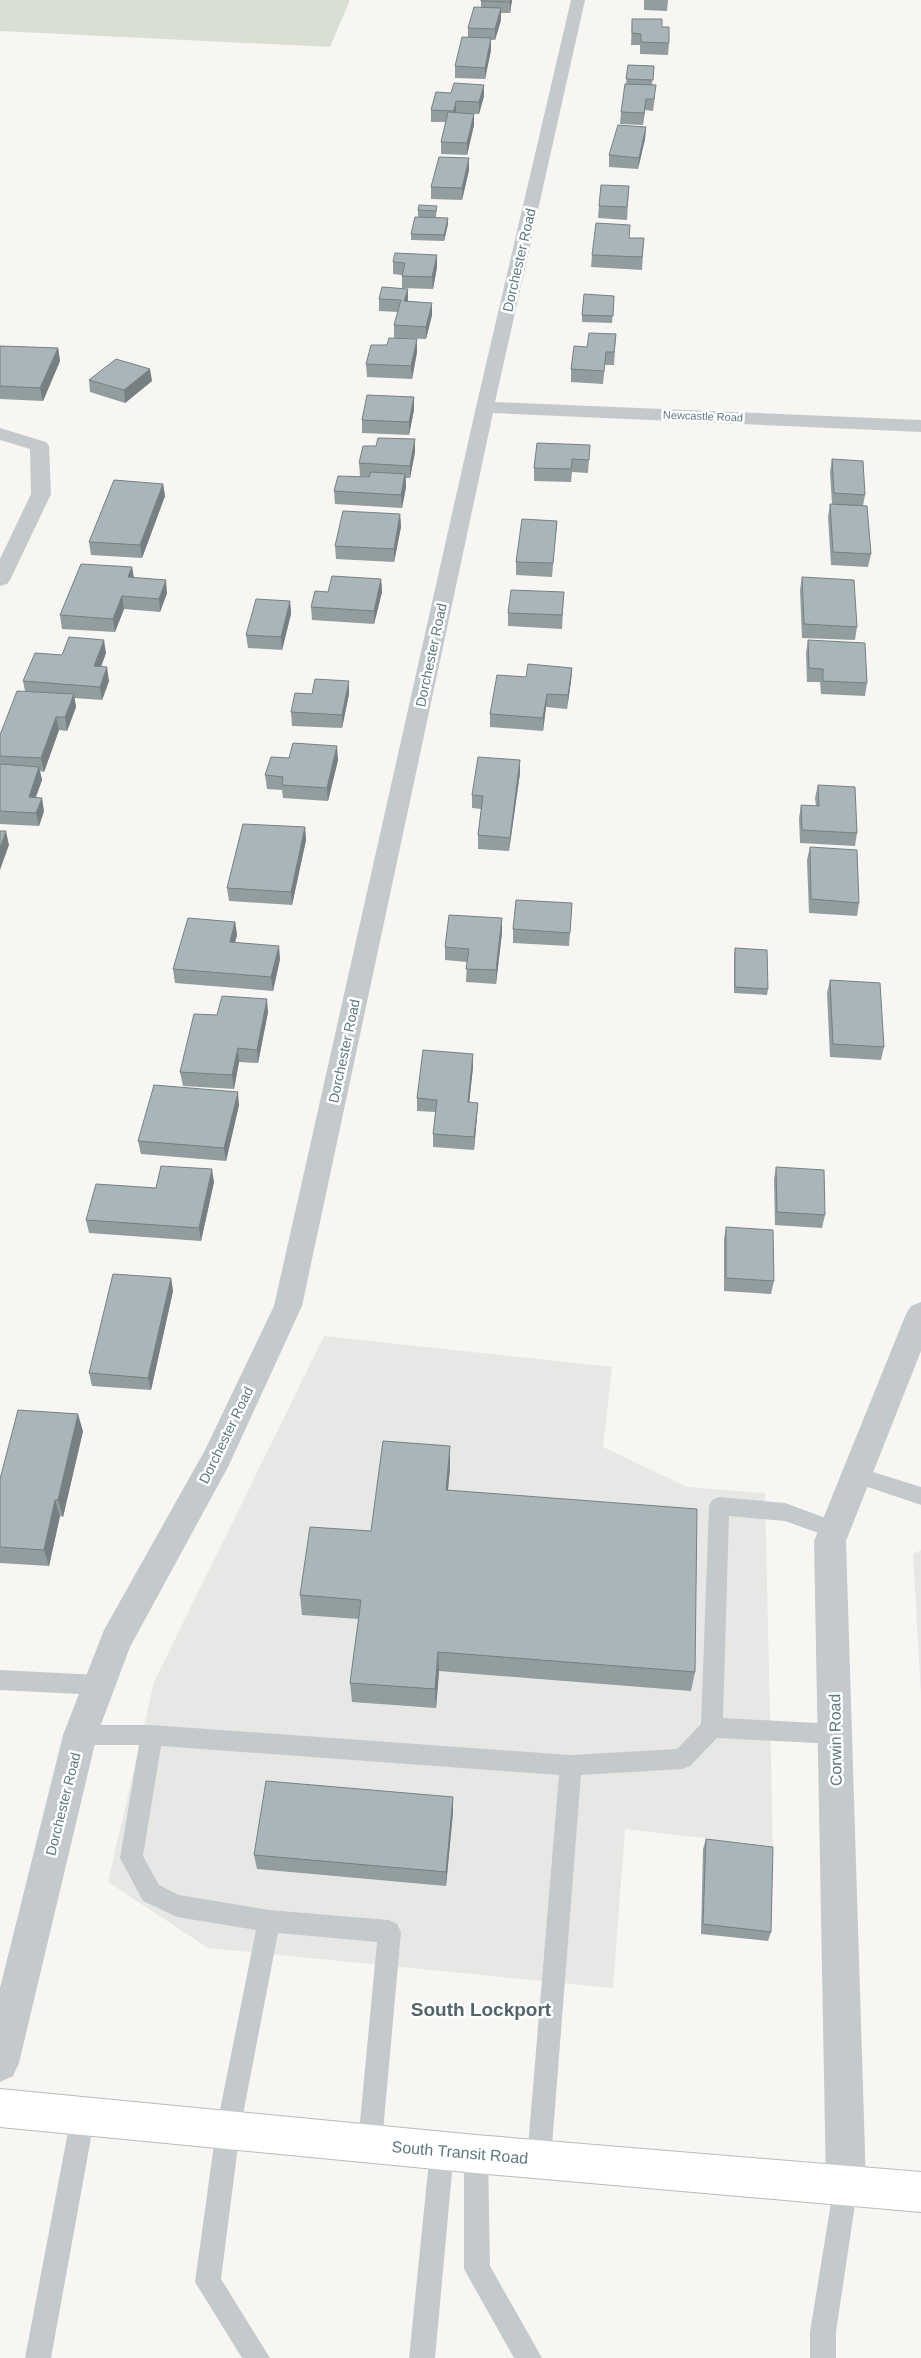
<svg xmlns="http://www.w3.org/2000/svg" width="921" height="2358" font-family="Arial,sans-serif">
<rect width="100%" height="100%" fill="#f7f6f3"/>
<g fill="#e7e8e6">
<polygon points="324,1336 612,1367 603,1447 687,1487 765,1493 773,1846 625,1829 613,1988 208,1948 108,1882 154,1682"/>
<polygon points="921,1550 921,1695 913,1554"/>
</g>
<polygon fill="#dadfd3" points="0,0 350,0 330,47 0,31"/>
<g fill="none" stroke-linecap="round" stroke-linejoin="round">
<defs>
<polygon id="highway" points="0,2089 476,2135 921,2172 921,2212 476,2173 0,2127"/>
</defs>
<use href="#highway" stroke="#b6bcbd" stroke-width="2"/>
<g fill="#c4cacc" fill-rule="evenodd">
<polygon points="857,1467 921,1487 921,1505 850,1481 847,1475 850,1469"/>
<polygon points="719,1497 785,1503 842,1524 845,1530 842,1536 835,1539 785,1521 729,1516 723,1718 835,1724 843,1727 846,1734 843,1741 835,1744 717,1738 690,1766 682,1769 581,1775 551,2159 548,2168 539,2171 530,2168 527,2159 559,1775 161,1746 143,1856 159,1885 179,1895 269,1910 389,1920 397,1924 401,1932 382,2143 379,2152 370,2155 361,2152 358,2143 377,1942 278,1933 240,2130 221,2279 270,2358 242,2358 195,2282 216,2130 256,1930 177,1917 143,1901 120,1858 139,1745 80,1745 72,1742 69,1735 72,1728 80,1725 152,1725 571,1755 677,1749 701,1724 709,1506 712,1500"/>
<polygon points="0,1670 99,1675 106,1678 110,1685 106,1692 99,1695 0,1690"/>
<polygon points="83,2104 92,2107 95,2116 51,2358 25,2358 71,2116 74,2107"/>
<polygon points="442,2139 451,2142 454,2151 435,2358 409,2358 430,2151 433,2142"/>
<polygon points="476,2142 485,2145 488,2154 490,2266 542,2358 514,2358 464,2269 464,2154 467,2145"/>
<polygon points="846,2172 855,2175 858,2184 836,2332 836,2358 810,2358 810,2332 834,2184 837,2175"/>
</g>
<g fill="#c4cacc" fill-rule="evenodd">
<polygon points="571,0 585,0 495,402 921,420 921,432 493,413 302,1306 228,1467 130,1647 97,1735 19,2063 13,2076 0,2082 0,1988 63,1735 104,1630 205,1450 274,1306 476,407"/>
<polygon points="0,428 46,442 49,446 51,494 10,580 7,584 0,586 0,559 31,494 30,449 0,440"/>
<polygon points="921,1302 921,1351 846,1541 866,2184 860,2198 846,2204 832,2198 826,2184 814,1541 906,1314 911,1306"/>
</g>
<use href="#highway" fill="#fff" fill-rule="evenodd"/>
</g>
<g fill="#919d9f">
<polygon points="481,0 512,0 510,13 501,13 501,20 495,40 491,40 491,50 485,79 455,78 455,66 468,37 468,28 481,7"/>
<polygon points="644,0 668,0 667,11 644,10"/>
<polygon points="632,19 662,27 669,43 668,55 640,54 640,45 631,45"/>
<polygon points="628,65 654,66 652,85 655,97 653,111 645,110 643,125 620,124 621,112 626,84"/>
<polygon points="484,85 484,96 479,114 474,114 474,125 467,155 441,154 441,142 446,122 431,122 431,110 451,93"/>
<polygon points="646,127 645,139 638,169 609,167 609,155"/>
<polygon points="469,170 462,200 431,199 431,187"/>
<polygon points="629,186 627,220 598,218 599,206"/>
<polygon points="437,206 436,217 418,217 418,210"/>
<polygon points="448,224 444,241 411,240 411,234"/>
<polygon points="629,238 644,238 642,270 591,267 592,255"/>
<polygon points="437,255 437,267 433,289 402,288 402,275 393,274 393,262"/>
<polygon points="382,287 432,315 426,339 394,338 394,325 398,312 379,311 379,299"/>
<polygon points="614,296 612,323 582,322 582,315"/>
<polygon points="616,334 614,365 605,365 603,384 571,382 571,369 587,347"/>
<polygon points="0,346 58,348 60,361 43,401 0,399"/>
<polygon points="417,352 412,379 367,377 366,364"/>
<polygon points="89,380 152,381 125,403 90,392"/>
<polygon points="414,397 414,410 409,435 362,433 362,420"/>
<polygon points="415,439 415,452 410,478 406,478 406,487 402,508 335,504 334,491 369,477 370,477 360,476 359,463 376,446"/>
<polygon points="590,445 588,473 572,472 571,482 534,481 534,468"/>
<polygon points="832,459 865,495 863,506 871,554 868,567 831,565 828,517 830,504 832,504 830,472"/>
<polygon points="163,484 165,496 142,558 91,555 89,542"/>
<polygon points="400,514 401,527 394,562 336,559 335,546"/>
<polygon points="557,521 552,577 516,575 516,562"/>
<polygon points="132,567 134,578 167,593 160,612 124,609 115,632 62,629 60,615"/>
<polygon points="802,577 857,627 855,640 802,638 800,590"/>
<polygon points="381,579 382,592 374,624 312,620 311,607 328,592"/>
<polygon points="564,592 562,629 508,626 508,613"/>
<polygon points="290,601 291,614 282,650 248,648 246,635"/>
<polygon points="808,640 867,683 865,696 821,694 820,682 807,682 806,653"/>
<polygon points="106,653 101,667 109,681 102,700 74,698 76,707 67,731 59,730 44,772 40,771 42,780 36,797 44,811 39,826 0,824 0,735 25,691 23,681 62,655"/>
<polygon points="572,668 571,681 567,709 546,707 543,731 490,727 490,714 526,677"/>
<polygon points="312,694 349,694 342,728 292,726 291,712"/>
<polygon points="289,758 338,760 328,801 283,798 282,790 267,789 265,775"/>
<polygon points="520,773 509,851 478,849 478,835 481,809 472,808 472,795"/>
<polygon points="818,785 857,833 855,846 800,843 799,818 801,805 816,806 815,798"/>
<polygon points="305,827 306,840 292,905 229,901 227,888"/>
<polygon points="810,847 859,903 857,916 809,913 807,860"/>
<polygon points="572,903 569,946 513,943 513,929"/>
<polygon points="235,922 237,935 235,943 280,959 273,991 175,983 173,969"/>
<polygon points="502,932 496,984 466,982 467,962 445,960 445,947"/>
<polygon points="735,948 768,989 767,995 734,993 734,955"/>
<polygon points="830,980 884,1047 881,1060 830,1057 827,993"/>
<polygon points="268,1012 258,1063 239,1062 234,1089 183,1086 180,1072 217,1015"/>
<polygon points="473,1067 469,1102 478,1103 477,1116 474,1150 433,1147 433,1134 436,1112 417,1111 417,1098"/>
<polygon points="239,1105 226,1161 141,1154 138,1141"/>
<polygon points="776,1167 825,1215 822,1228 775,1225 774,1180"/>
<polygon points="214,1182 201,1241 89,1233 86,1220 156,1188"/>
<polygon points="726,1227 774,1281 771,1294 724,1291 724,1239"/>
<polygon points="171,1278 173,1291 151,1390 92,1386 89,1373"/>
<polygon points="83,1431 63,1517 60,1516 49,1566 0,1563 0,1479"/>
<polygon points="450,1468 448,1490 695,1672 691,1691 439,1671 436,1708 352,1702 350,1683 359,1619 302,1615 300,1595 371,1531"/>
<polygon points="453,1797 453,1812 446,1886 257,1869 254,1855"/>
<polygon points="706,1839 771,1932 768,1941 701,1934 703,1849"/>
</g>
<g fill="#767f82">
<polygon points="510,0 512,0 510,13"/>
<polygon points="501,8 501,20 495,40 495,29"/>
<polygon points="491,38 491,50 485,79 485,68"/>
<polygon points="484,85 484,96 479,114 479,102"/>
<polygon points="646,99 645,110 643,125 644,113"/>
<polygon points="456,101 456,113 454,123 454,111"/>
<polygon points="474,114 474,125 467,155 467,143"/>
<polygon points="646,127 645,139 638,169 639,158"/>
<polygon points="469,158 469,170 462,200 462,188"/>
<polygon points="448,218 448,224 444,241 444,235"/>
<polygon points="437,255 437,267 433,289 432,277"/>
<polygon points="408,289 408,301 405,314 404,301"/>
<polygon points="432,303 432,315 426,339 426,327"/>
<polygon points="417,339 417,352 412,379 411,366"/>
<polygon points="58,348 60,361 43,401 40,388"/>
<polygon points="150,369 152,381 125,403 124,390"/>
<polygon points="414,397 414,410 409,435 409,422"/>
<polygon points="415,439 415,452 410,478 410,466"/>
<polygon points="405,474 406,487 402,508 401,495"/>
<polygon points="163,484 165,496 142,558 140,545"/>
<polygon points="400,514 401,527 394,562 394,549"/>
<polygon points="132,567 134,580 128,577"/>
<polygon points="381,579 382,592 374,624 374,611"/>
<polygon points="166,580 167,593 160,612 159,599"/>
<polygon points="122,596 124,609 115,632 113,619"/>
<polygon points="290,601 291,614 282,650 281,637"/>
<polygon points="104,640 106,653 96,679 94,666"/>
<polygon points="107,667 109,681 102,700 100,687"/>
<polygon points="572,668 571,681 567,709 568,695"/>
<polygon points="349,681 349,694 342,728 342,715"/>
<polygon points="74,694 76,707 67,731 65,717"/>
<polygon points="547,694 546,707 543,731 543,718"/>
<polygon points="56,717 59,730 44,772 41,758"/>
<polygon points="337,746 338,760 328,801 327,788"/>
<polygon points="520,760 520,773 509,851 510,838"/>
<polygon points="39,767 42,780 31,810 29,797"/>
<polygon points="42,798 44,811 39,826 36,813"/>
<polygon points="305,827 306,840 292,905 291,892"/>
<polygon points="6,831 9,845 0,870 0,848"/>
<polygon points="502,918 502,932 496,984 496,970"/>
<polygon points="235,922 237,935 231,955 230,942"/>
<polygon points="279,946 280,959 273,991 271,977"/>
<polygon points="267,999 268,1012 258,1063 257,1050"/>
<polygon points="238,1048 239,1062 234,1089 232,1075"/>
<polygon points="473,1054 473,1067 468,1115 468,1102"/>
<polygon points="238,1092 239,1105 226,1161 224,1148"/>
<polygon points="478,1103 477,1116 474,1150 474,1137"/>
<polygon points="212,1169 214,1182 201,1241 199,1228"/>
<polygon points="171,1278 173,1291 151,1390 148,1378"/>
<polygon points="78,1414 83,1431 63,1517 58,1500"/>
<polygon points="450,1446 450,1468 446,1511 446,1490"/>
<polygon points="55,1500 60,1516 49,1566 44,1550"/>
<polygon points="438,1652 439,1671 436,1708 435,1689"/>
<polygon points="453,1797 453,1812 446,1886 446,1872"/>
</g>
<g fill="#a9b6b9" stroke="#767f82">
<polygon points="481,0 510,0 510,2 481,1"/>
<polygon points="474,7 501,8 495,29 468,28"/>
<polygon points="632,19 662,19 662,27 669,27 669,43 641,42 641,34 632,33"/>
<polygon points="462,37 491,38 485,68 455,66"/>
<polygon points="628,65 654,66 653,80 626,79"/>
<polygon points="454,83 484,85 479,102 456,101 454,111 431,110 436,92 451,93"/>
<polygon points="625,84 656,85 654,99 646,99 644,113 621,112"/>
<polygon points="448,112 474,114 467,143 441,142"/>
<polygon points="618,125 646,127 639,158 609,155"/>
<polygon points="439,157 469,158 462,188 431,187"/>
<polygon points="601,185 629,186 627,207 599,206"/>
<polygon points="419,205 437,206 436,211 418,210"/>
<polygon points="415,217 448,218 444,235 411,234"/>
<polygon points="596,223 630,225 629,238 644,238 642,257 592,255"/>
<polygon points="395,253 437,255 432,277 402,276 405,263 393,262"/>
<polygon points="382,287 408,289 404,301 432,303 426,327 394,325 401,300 379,299"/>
<polygon points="584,294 614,296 613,316 582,315"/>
<polygon points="589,333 616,334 614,352 606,352 604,371 571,369 574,346 587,347"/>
<polygon points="389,338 417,339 411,366 366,364 371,345 387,345"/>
<polygon points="0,346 58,348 40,388 0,386"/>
<polygon points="116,359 150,369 124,390 89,380"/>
<polygon points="367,395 414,397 409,422 362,420"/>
<polygon points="378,438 415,439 410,466 359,463 363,446 376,446"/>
<polygon points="537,443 590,445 589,460 572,459 571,469 534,468"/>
<polygon points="832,459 863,461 865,495 834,493"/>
<polygon points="371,472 405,474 401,495 334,491 338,476 369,477"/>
<polygon points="114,480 163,484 140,545 89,542"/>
<polygon points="830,504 867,506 871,554 833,552"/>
<polygon points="343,511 400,514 394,549 335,546"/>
<polygon points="522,519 557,521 553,563 516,562"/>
<polygon points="81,564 132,567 128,577 166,580 159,599 122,596 113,619 60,615"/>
<polygon points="332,576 381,579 374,611 311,607 315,591 328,592"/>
<polygon points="802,577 854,580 857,627 804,624"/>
<polygon points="511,590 564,592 562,615 508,613"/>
<polygon points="256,599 290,601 281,637 246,635"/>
<polygon points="69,637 104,640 94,666 107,667 100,687 23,681 35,653 62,655"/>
<polygon points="808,640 865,643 867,683 823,681 823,669 809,668"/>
<polygon points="528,664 572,668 568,695 547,694 543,718 490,714 497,675 526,677"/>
<polygon points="315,679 349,681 342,715 291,712 295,693 312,694"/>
<polygon points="17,691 74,694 65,717 56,717 41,758 0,756 0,735"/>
<polygon points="293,743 337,746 327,788 282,785 283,777 265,775 271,757 289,758"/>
<polygon points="478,757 520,760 510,838 478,835 483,796 472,795"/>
<polygon points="0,764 39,767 29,797 42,798 36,813 0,811"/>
<polygon points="818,785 855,787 857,833 802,830 801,805 819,806"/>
<polygon points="243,824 305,827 291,892 227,888"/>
<polygon points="0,831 6,831 0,848"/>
<polygon points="810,847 857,850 859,903 811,899"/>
<polygon points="516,900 572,903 570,933 513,929"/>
<polygon points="449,915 502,918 496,970 466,969 469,949 445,947"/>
<polygon points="188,918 235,922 230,942 279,946 271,977 173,969"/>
<polygon points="735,948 767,950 768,989 735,987"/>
<polygon points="830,980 880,983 884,1047 833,1044"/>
<polygon points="222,996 267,999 257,1050 238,1048 232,1075 180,1072 194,1014 217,1015"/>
<polygon points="423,1050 473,1054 468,1102 478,1103 474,1137 433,1134 437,1100 417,1098"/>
<polygon points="154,1085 238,1092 224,1148 138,1141"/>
<polygon points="161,1166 212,1169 199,1228 86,1220 96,1184 156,1188"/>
<polygon points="776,1167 824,1170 825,1215 777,1212"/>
<polygon points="726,1227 773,1230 774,1281 726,1278"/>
<polygon points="113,1274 171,1278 148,1378 89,1373"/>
<polygon points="18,1410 78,1414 58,1500 55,1500 44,1550 0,1547 0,1479"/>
<polygon points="383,1441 450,1446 446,1490 697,1509 695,1672 438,1652 435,1689 350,1683 361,1600 300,1595 310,1527 371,1531"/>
<polygon points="266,1781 453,1797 446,1872 254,1855"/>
<polygon points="706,1839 773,1847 771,1932 703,1924"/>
</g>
<g text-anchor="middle" stroke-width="5" stroke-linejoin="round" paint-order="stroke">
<g font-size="11" fill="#5e7981" stroke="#fff">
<text transform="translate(703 416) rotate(2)" y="4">Newcastle Road</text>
</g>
<g font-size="14" fill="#5e7981" stroke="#fff">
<text transform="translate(519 260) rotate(-77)" y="5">Dorchester Road</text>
<text transform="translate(431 655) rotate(-78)" y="5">Dorchester Road</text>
<text transform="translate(344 1051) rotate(-78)" y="5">Dorchester Road</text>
<text transform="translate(226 1435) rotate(-64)" y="5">Dorchester Road</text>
<text transform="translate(63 1804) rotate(-76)" y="5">Dorchester Road</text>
</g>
<g font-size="16" fill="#5e7981" stroke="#fff">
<text transform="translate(835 1740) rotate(-91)" y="6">Corwin Road</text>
<text transform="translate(460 2152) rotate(5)" y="6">South Transit Road</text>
</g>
<g font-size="19" font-weight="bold" fill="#51656b" stroke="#fff">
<text x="481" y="2016">South Lockport</text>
</g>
</g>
</svg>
